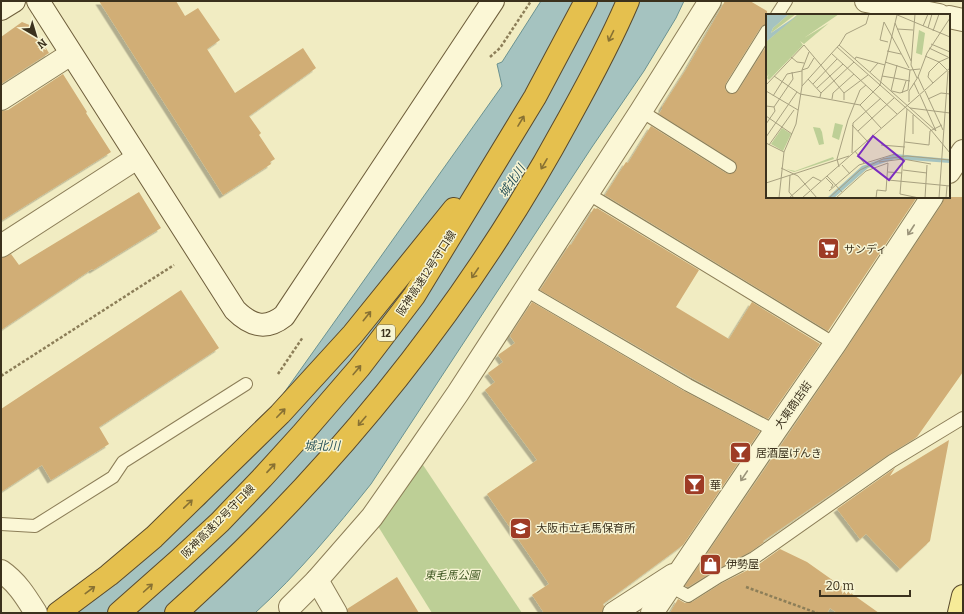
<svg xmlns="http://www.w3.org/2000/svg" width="964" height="614" font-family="Bitter,'Noto Sans JP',serif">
<defs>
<filter id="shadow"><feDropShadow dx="-3.5" dy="3.5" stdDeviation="0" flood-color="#0004"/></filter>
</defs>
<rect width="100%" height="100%" fill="#f1ecc2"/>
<polygon fill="#bdcf96" points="421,462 522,613 432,613 376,523"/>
<path fill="#a5c3c0" stroke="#6b9290" d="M541,1h143l-8,17 -32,53 -52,76 -221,337c-36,45 -73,90 -116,129h-191l141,-109 297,-418 -5,-22 5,-2z"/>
<g fill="#d1ae76" filter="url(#shadow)">
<polygon points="99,1 176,1 185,16 198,8 220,40 207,49 235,93 303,48 316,68 249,116 261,133 259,135 275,159 270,162 271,164 223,195"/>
<polygon points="725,1 750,1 767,11 767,24 761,27 726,83 725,87 726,91 731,94 738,91 767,45 767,197 917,197 828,331 605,195 626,162 628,163 651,126 726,173 730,174 736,171 737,167 734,161 659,114 662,109 662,107 687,68"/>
<polygon points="22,22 32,26 49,53 1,84 1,37"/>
<polygon points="63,74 87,112 86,113 111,152 1,221 1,111 8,110"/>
<polygon points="139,192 161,228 93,270 92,269 1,330 1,258 11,254 19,265"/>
<polygon points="944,197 963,197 963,372 917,437 888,455 763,541 764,542 750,552 714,571 688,587 685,586 845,351 942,204"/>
<polygon points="594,208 596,209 597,208 699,270 676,307 729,339 752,302 820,344 768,419 692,378 540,290 570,244 571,245"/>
<polygon points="181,290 219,348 99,427 109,444 51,480 42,465 1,492 1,409"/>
<polygon points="532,302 684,391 760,431 683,545 603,604 604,606 602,613 544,613 532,595 549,584 487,494 537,460 485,390 495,382 488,373 503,362 498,355 515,343 510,336"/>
<polygon points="949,440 930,541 900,569 866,534 860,539 837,509 895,468 890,476"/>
<polygon points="780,549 807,562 879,613 837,613 830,608 827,613 670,613 678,599 685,603 692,602 722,583 758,565"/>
<polygon points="397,577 419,613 348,613 347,609"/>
</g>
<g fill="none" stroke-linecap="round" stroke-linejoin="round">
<defs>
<g id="lane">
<polyline points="777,15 786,1"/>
<polyline points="732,87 767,31"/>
<polyline points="641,111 730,167"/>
<polyline points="587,193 835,344"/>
<polyline points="524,289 688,385 775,431"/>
<polyline points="1,524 35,526 113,477 123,462 246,384"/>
<polyline points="670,586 688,596 718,577 754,558 892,461 963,418"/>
</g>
<g id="street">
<polyline points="866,1 939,15"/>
<polyline points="949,17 963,20"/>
<polyline points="1,99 71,54"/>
<polyline points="949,172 963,151"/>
<polyline points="1,246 137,158"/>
<path d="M1,571c16,11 25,26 35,42"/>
<polyline points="317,580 336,613"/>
<polyline points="290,607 317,580 372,517 414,457 458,393 641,111 710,1"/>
<polyline points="614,613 673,575"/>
<polyline points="652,613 775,431 835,344 932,197"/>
</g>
<g id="secondary">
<path d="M38,1l197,309c15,15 30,21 49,6l209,-315"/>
<polyline points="1,9 14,1"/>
</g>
<polyline id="primary" points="959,613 963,596"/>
<g id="highway">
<polyline points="58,613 109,575 154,537 280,414 353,334 454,209"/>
<polyline points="119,613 180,559 220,522 262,478 302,434 359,368 414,296 535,97 586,1"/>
<path d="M176,613c158,-142 292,-308 393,-495 21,-38 42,-77 59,-117"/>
</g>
</defs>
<use href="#lane" stroke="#8c7e58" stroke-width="14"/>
<use href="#street" stroke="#8c7e58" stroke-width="24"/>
<use href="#secondary" stroke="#6e5e3b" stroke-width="24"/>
<use href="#primary" stroke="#594a2d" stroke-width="24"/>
<use href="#highway" stroke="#594a2d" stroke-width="24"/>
<g stroke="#8c7e58" stroke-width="2.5" stroke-dasharray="3 2" stroke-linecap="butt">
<polyline points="490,57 500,48 531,1"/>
<polyline points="278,374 303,337"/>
<polyline points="1,376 174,265"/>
<polyline points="746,587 817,613"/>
</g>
<use href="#lane" stroke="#fbf7d6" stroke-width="12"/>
<use href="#street" stroke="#fbf7d6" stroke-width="22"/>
<use href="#secondary" stroke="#fbf7d6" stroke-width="22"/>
<use href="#primary" stroke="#f6eb98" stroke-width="22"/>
<use href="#highway" stroke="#e5c04e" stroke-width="22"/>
</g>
<defs><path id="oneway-shaft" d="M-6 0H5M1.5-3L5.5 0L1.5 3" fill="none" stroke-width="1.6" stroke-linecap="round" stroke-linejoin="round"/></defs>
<g stroke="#887133">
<use href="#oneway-shaft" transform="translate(611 36) rotate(116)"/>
<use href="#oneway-shaft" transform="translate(521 121) rotate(-59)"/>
<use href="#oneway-shaft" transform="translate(544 164) rotate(120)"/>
<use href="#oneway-shaft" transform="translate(475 273) rotate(124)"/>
<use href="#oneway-shaft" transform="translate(367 316) rotate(-51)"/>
<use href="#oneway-shaft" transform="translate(357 370) rotate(-50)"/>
<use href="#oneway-shaft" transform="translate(281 413) rotate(-46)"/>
<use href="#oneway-shaft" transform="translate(362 421) rotate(130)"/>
<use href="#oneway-shaft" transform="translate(271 468) rotate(-47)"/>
<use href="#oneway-shaft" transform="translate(188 504) rotate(-44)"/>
<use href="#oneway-shaft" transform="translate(148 588) rotate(-42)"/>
<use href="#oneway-shaft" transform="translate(90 590) rotate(-37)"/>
</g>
<g stroke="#9b947a">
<use href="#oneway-shaft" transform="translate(911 230) rotate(123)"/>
<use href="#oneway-shaft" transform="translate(744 476) rotate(124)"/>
</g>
<defs>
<symbol id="supermarket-square" viewBox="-11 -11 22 22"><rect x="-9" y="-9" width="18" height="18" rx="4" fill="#9e3b25" stroke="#f7f4d3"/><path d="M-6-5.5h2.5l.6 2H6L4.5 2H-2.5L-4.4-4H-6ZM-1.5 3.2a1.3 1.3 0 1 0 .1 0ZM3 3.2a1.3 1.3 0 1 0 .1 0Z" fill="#fff"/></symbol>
<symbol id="bar-square" viewBox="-11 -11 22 22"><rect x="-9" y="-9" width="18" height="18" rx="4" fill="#9e3b25" stroke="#f7f4d3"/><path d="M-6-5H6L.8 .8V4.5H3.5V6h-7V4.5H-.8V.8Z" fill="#fff"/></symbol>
<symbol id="school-square" viewBox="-11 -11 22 22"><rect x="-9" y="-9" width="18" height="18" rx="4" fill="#9e3b25" stroke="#f7f4d3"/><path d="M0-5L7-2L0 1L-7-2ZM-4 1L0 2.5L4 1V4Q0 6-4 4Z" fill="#fff"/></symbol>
<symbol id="shop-square" viewBox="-11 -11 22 22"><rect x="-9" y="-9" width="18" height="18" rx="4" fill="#9e3b25" stroke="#f7f4d3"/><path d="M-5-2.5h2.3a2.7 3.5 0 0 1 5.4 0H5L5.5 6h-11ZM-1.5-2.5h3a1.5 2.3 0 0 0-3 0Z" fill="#fff"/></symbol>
</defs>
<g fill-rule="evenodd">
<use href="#supermarket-square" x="816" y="236" width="25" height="25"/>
<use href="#bar-square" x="728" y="440" width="25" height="25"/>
<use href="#bar-square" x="682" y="472" width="25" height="25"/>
<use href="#school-square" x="508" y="516" width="25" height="25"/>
<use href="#shop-square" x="698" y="552" width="25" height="25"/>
</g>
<g text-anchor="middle" stroke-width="3" stroke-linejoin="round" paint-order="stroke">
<rect fill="#f7f4d3" stroke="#736c54" stroke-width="1" x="377" y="325" width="18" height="16" rx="3"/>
<g font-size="10" font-weight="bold" fill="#3b311d">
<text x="386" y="337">12</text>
</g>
<g font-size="11" fill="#3b311d" stroke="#f7f4d3" text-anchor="start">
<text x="844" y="253">サンディ</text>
<text x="756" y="457">居酒屋げんき</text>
<text x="710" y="489">華</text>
<text x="536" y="532">大阪市立毛馬保育所</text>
<text x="726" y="568">伊勢屋</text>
</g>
<g font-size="11" fill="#3b311d" stroke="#f7f4d3">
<text transform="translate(426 273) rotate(-57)" y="4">阪神高速12号守口線</text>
<text transform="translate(793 405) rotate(-55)" y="4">大東商店街</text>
<text transform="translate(218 521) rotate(-45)" y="4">阪神高速12号守口線</text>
</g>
<g font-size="11" font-style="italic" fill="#405823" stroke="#f7f4d3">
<text x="452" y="579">東毛馬公園</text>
</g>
<g font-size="12" font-style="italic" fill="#2c555b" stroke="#f7f4d3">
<text transform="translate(512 181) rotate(-56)" y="4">城北川</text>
<text x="322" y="450">城北川</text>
</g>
</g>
<g transform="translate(766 14)">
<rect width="184" height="184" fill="#f1ecc2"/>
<path d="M23,0h7l-25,19 2,-5zM32,0h41l-35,24 25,-15 -25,21 -4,-3 3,4 -34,35 -2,-2 2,-4 -3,4v-36zM153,16l6,3 -3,22 -6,-2zM69,109l8,2 -4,15 -7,-3zM47,113l7,1 2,4 2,12 -5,1zM16,114l9,6 -8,17 -12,-7zM67,143l1,2 -40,13 -8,-3 9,2z" fill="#bdcf96"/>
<path d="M0,0h23l-16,14 -2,5 27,-18 -32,27zM129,140l55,5v4l-55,-4 -27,9 -34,30h-7l35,-32z" fill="#a5c3c0"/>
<path fill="none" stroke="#a8a180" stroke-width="1" d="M129,0l55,23M149,0l-4,51 6,13M129,9l16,38M157,12l5,-12M162,14l4,-14M131,15l16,1M167,17l6,-17M122,28l-8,-2 4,-18 25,46M165,30l19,8M73,31l97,86 -16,-36M71,33l94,83 19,23M163,34l19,9M121,37l14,3M65,39l66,61M159,42l14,6 8,8M25,43l6,5 7,1M89,45l1,-2 29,8M119,48l25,8 10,-1M36,56l6,-2 6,-10M104,58l8,-9M8,62l26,18 60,11 21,23M116,62l12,2M152,63l6,13M128,64l16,3M42,65l13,14M148,69l5,11M167,69l-5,-6 1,-5 10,-10 11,-5M47,70l24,-25M0,71l38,-40 40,48M36,72l38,-42 6,-10 20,-10 3,-10M51,74l26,-24M0,77l32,19M125,77l6,-26M126,77l8,2 8,-3 2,-20M159,77l18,39M136,79l4,-12M7,82l14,-22 15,-3M54,83l1,-4 33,-31M66,85l1,-6 21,-19M162,85l13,-6 9,1M78,86v-7l24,-18M143,88v-11l9,-14 9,-24 23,-35M94,91l20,-20 17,-70M0,92l8,1 1,4 -9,13M8,93l19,-28 -1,-7M144,94l40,5M141,95l-7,85 19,4M0,102l26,18M86,111l16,17M92,117l36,-33M147,120v-19M0,123l31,-45M139,128l24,3 1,-14 12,-6M0,129l18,9M3,131l25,-35M115,131l24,2M89,137l9,12M86,139l1,-30 28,-25M113,148l24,-3 28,5M76,151l8,9M73,153l-2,-8 11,-39 12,-30 6,-5M15,154l17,8 19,22M137,156l24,3M122,158l14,1M24,161l-1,17 5,6M61,162l15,16M60,164l7,7 -2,3M122,166l62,6M0,169l83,-27M63,177l30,-26 36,-11M13,184l5,-46 12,-28 6,-38v-16l7,-18M23,184l24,-21 8,4M36,184l148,-130M63,184l31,-28 23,-11 24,-3 43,4M70,184l30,-27 22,-8 -2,28 -9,-1 -1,8M159,184l2,-33M173,184l9,-127M180,184l1,-12"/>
<path fill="#7b2cbf" fill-opacity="0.15" stroke="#7b2cbf" stroke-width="2" d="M107,122l31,25 -15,19 -31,-24z"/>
<rect width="184" height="184" fill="none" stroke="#3b311d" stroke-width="2"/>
</g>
<rect width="964" height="614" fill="none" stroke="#3b311d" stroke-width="4"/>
<g transform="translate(36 36) rotate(142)" stroke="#f7f4d3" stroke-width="3" paint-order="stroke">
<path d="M0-3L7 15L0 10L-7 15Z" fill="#3b311d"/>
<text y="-6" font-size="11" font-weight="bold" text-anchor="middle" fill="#3b311d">N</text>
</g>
<path d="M820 590v6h90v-6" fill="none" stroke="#3b311d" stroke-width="2"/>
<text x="826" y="590" font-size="12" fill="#3b311d" stroke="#f7f4d3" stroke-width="3" paint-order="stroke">20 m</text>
</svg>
